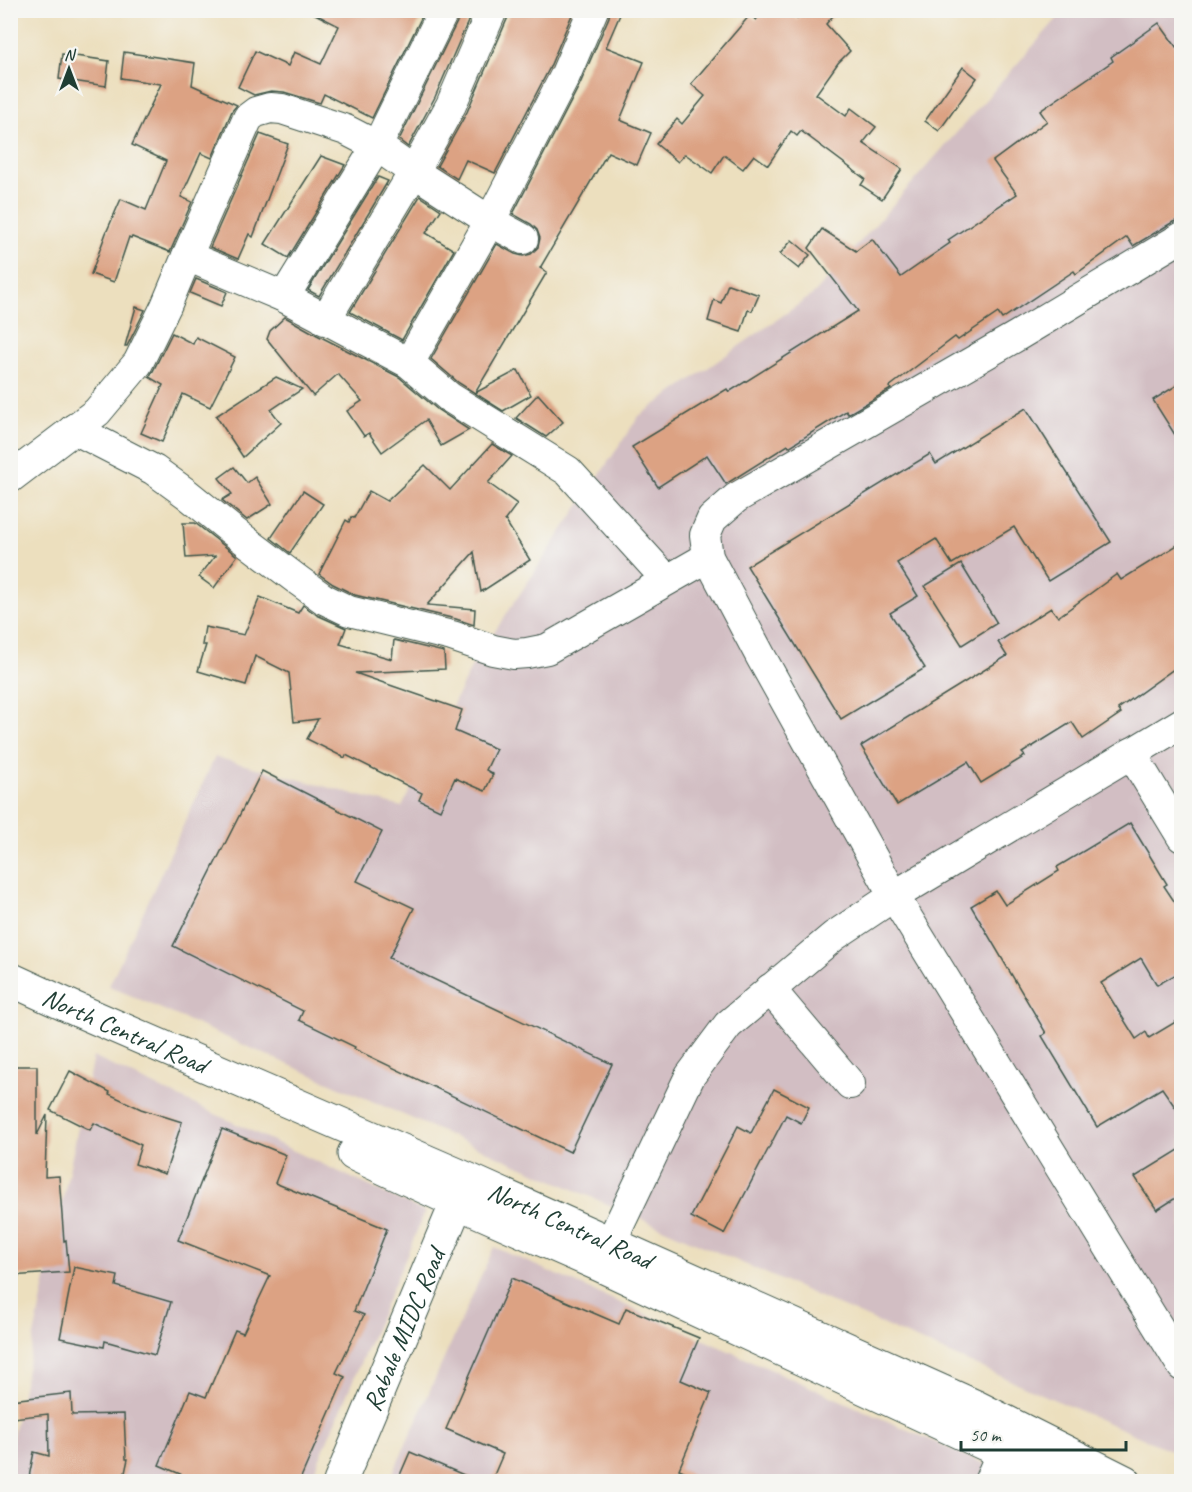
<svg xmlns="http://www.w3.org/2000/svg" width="1192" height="1492" font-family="Caveat,sans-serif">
<rect width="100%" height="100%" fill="#f6f6f2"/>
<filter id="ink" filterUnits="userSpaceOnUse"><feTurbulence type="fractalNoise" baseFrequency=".0167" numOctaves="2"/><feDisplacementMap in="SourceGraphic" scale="12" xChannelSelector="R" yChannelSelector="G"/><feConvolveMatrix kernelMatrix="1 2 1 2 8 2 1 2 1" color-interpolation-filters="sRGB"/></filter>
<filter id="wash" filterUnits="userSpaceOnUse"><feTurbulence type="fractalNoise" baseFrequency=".008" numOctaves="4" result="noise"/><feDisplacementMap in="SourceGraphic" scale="24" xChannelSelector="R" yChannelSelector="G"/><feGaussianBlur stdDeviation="1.35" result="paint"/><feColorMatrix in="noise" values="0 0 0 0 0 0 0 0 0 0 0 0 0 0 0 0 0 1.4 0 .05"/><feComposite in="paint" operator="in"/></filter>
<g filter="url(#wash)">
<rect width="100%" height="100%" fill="#ecdfbe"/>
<g fill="#d2bec3">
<polygon points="1064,11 1181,11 1181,1455 109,986 215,757 402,807 473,664 639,416 815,293"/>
<polygon points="93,1057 425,1212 310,1481 11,1482 11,1445"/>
<polygon points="494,1247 1023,1481 389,1482"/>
</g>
<g id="blocks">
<g fill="#dca283">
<polygon points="307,10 425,10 372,118 324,94 320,103 284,92 271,91 254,95 238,87 255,51 288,66 294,52 321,64 339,26"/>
<polygon points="461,10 473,10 435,97 408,147 399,140 459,18"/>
<polygon points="509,10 574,10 549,69 495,173 466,160 457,179 437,166 467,112 508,17"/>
<polygon points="610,10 622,10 606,47 644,62 620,120 651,133 637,165 608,152 540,268 547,272 475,393 518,370 531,395 503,411 459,383 431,359 497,244 515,254 523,256 531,254 538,247 540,238 537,230 531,224 513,214 580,84 609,17"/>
<polygon points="764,10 788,10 797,19 805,10 838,10 826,24 850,51 838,63 816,94 846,116 851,108 876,127 863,143 902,169 882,199 861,185 865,179 801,131 797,136 791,131 768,165 754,155 743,169 724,155 712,173 685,154 678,162 656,144 677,119 682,124 705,96 691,84 750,15 756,20"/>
<polygon points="1159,23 1182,55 1182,219 1173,222 1133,246 1127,237 1076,274 1074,271 1002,319 998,313 958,340 955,337 889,387 891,389 848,414 846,411 789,447 788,445 726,484 707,455 658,487 632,447 727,389 729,392 858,311 809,248 822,229 856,251 872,239 901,277 950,243 948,240 1017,194 993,161 1047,121 1040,111 1113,61 1111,57"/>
<polygon points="124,52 195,63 192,85 237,105 232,111 212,158 201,153 181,197 192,202 170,252 132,237 131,238 129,237 114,282 91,274 106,233 121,199 146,210 166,161 132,145 161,84 121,78"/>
<polygon points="62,54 109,61 106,86 59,79"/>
<polygon points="963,67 977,78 939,131 925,121"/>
<polygon points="260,134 288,144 253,237 249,234 238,259 210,247"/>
<polygon points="321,156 345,165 288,258 265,244"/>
<polygon points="378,177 388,181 319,296 308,290"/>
<polygon points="420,196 441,210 426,233 454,250 402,340 350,312"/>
<polygon points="792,240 810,255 799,269 780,254"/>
<polygon points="196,279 227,292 221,306 190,293"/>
<polygon points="728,284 759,295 752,311 748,310 741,332 708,321 714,300 721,303"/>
<polygon points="136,307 145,310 127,346 125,346"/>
<polygon points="285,317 317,335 399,377 438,410 469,430 441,446 426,420 382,452 369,433 364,436 347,411 362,401 338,374 313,396 267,339 270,331"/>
<polygon points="172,333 193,344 196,337 235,357 210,407 183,394 162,442 141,433 163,385 149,377 153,371"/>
<polygon points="276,377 302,389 271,410 281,423 243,457 216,416"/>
<polygon points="1182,382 1182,446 1153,400"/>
<polygon points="538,394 563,422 546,437 516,418"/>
<polygon points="1026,408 1111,542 1048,581 1014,527 952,564 936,539 897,563 918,596 890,613 925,668 841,719 747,566 930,454 936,464"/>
<polygon points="492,444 512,456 488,483 517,504 505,520 530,560 481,592 474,552 427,605 475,609 474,625 456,619 355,595 333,584 319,574 346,520 349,522 351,517 354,518 369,491 387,501 425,465 450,490"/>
<polygon points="234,467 247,483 255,477 272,504 247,520 222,500 232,494 219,478"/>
<polygon points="303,491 323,504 290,553 271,538"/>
<polygon points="183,523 195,523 237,556 214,588 199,577 215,556 186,558"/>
<polygon points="1182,542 1182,663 1118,709 1121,713 1083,739 1072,722 1022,753 1025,756 981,783 968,762 897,805 861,746 1007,656 998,642 1051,608 1058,617 1117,574 1121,580"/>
<polygon points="961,564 997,623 962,645 925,586"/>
<polygon points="260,597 298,613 303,605 317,615 346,628 340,644 392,659 394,640 444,652 445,669 355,673 462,710 455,731 496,749 486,770 493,774 485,791 455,778 440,810 419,800 422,793 346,755 345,758 307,739 318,719 294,722 289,673 255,656 246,685 198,671 206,645 202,645 205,627 244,635"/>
<polygon points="262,771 382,832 357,881 414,908 389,958 612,1064 570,1152 354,1049 355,1047 299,1020 303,1011 173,946"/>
<polygon points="1130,823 1167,884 1164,886 1182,913 1182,971 1157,985 1141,958 1101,983 1136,1039 1146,1032 1149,1038 1182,1018 1182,1117 1162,1088 1097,1127 1042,1036 1046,1033 971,906 996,891 1005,905 1059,871 1057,867"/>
<polygon points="10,1066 37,1066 37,1135 47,1115 45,1177 59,1176 64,1241 66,1240 69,1272 10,1276"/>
<polygon points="70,1071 110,1092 109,1094 141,1109 182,1122 165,1174 135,1164 141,1145 94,1123 90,1130 50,1110"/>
<polygon points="774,1089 809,1107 801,1123 786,1115 724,1234 691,1217 738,1126 751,1133"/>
<polygon points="222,1129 286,1155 275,1183 387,1229 354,1311 364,1315 336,1373 345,1377 299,1482 199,1482 159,1465 190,1391 206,1397 235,1330 243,1333 270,1276 178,1240"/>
<polygon points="1182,1148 1182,1194 1157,1210 1135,1177"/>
<polygon points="74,1267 118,1276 116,1286 171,1302 155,1355 105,1341 104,1347 60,1338"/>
<polygon points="512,1278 619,1324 626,1308 699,1338 681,1380 711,1393 679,1469 709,1482 491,1482 503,1454 446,1429"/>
<polygon points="71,1393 72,1415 124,1414 126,1459 128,1459 123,1482 28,1482 34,1452 49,1456 48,1414 13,1418 11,1400"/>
<polygon points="410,1452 478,1481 478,1482 397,1482"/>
</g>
</g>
</g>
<g filter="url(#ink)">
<use href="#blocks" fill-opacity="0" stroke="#3e5549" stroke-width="1.5"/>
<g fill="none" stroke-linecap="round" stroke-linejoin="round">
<defs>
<g id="minor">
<polyline points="1182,237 1017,336 736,498 712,519 705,535 708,557 761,657 894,896 1182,1366"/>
<polyline points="523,239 490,221 414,172 377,146 346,130 282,109 270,108 256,112 248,118 187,256 284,297 409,363 449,397 568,471 667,580"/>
<polyline points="284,297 377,146 444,10"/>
<polyline points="325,320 414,172 451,105 492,10"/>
<polyline points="409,363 490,221 565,76 593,10"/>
<polyline points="74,429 154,470 187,494 234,532 299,581 324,599 349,611 452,636 493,650 514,654 527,653 547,649 708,557"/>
<polyline points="10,478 97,412 138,363 166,306 187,256"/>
<polyline points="1131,753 1182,837"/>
<polyline points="770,989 850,1084"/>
<polyline points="600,1265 690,1076 728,1025 834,936 894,896 1182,723"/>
<polyline points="989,1482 1002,1451"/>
</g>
<g id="major">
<path id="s1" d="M10,979l63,29 394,171 507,227 151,76"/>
<polyline points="354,1154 457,1202 600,1265 1067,1482"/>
<path id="s2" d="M340,1482l126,-301"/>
</g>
</defs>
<use href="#minor" stroke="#3e5549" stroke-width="32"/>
<use href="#major" stroke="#3e5549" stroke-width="35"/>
<use href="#minor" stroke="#fff" stroke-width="30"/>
<use href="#major" stroke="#fff" stroke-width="33"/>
</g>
</g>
<g text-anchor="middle" stroke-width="5" stroke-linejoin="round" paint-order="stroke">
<g font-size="26" fill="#1f3d34" stroke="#f6f6f2">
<text dy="9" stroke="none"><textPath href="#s1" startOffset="126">North Central Road</textPath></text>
<text dy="9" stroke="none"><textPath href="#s1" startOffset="612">North Central Road</textPath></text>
<text dy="9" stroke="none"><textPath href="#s2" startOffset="165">Rabale MIDC Road</textPath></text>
</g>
</g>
<rect width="1192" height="1492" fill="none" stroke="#f6f6f2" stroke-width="36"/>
<g transform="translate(69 69)" stroke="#f6f6f2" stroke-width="4.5" paint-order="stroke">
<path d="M0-4.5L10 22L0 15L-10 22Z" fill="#1f3d34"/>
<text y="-9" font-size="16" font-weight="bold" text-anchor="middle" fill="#1f3d34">N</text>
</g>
<path d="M961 1441v9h165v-9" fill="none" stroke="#1f3d34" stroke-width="3"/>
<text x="970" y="1441" font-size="18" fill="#1f3d34" stroke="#f6f6f2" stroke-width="4.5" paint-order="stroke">50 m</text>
</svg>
